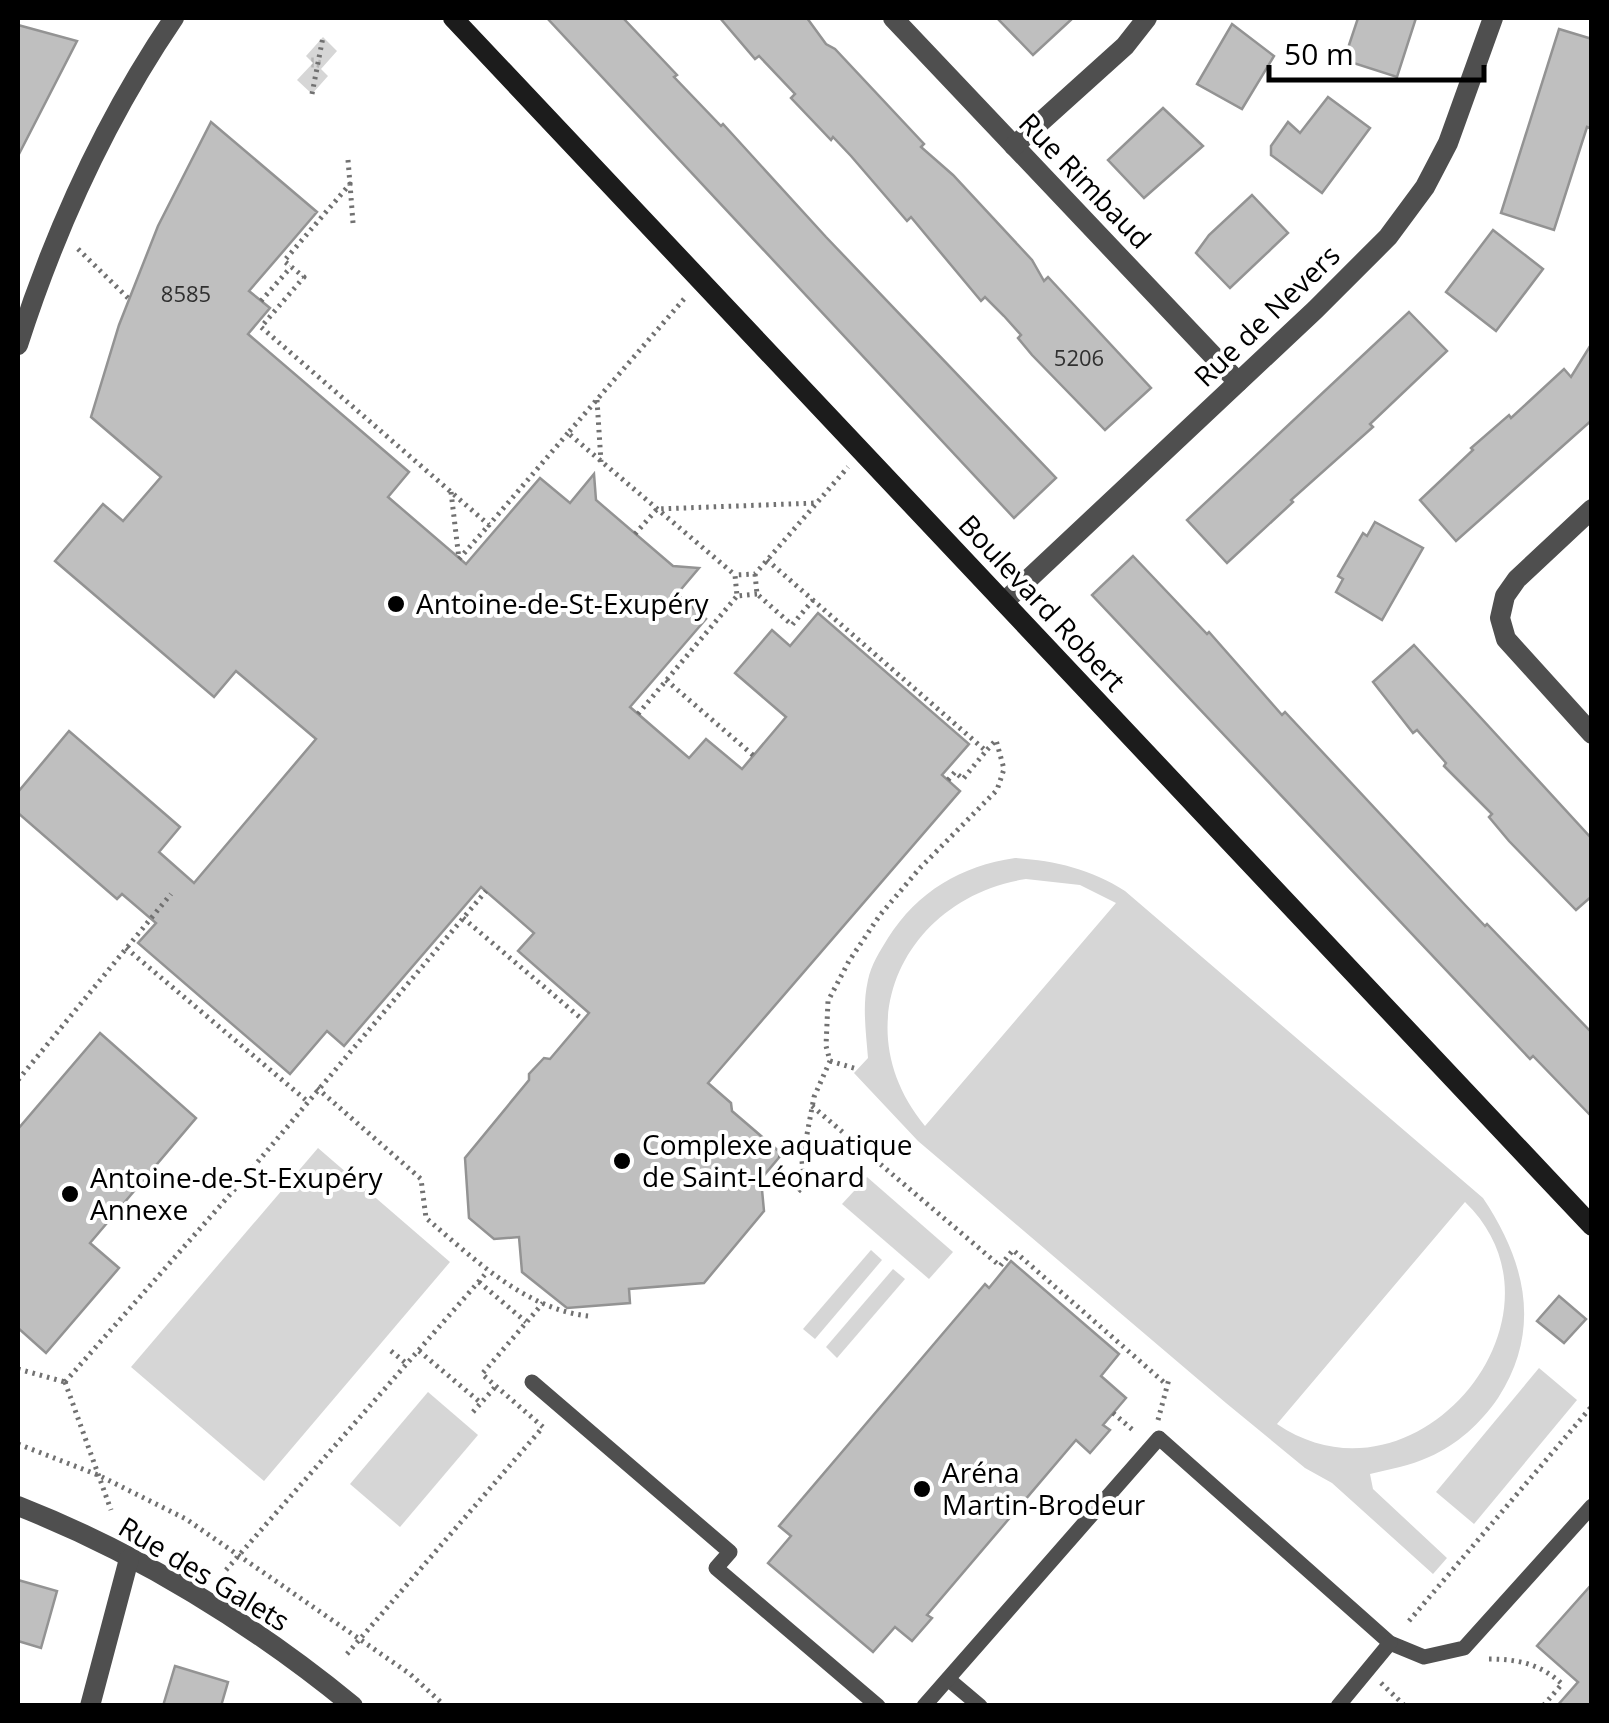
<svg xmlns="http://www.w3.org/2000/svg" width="1609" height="1723" font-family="'Open Sans',sans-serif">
<defs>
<pattern id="grass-tufts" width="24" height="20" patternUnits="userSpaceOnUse" patternTransform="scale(2.5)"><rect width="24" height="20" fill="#d6d6d6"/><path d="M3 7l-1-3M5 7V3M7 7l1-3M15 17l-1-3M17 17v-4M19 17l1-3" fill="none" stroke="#b6b6b6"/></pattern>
</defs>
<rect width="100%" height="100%" fill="#fff"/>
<polygon fill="url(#grass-tufts)" points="323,37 337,51 321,69 328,76 312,94 297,80 313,63 306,56"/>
<g fill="#d6d6d6" fill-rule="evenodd">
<path d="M1015,858c41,3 75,11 110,33l358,307c43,64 59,132 15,200 -17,25 -41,47 -69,59 -19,9 -39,12 -59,17l3,15 74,69 -14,16 -101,-91 -27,-15 -79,-65 -308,-262 -64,-68 14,-15c-2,-26 -6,-52 0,-78 3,-15 12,-29 20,-42 30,-47 73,-72 127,-80zM1026,879l54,6 36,18 -191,223c-82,-99 -21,-228 101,-247zM1465,1202c118,114 -50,316 -188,222z"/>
<polygon points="318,1148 450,1262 264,1481 131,1367"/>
<polygon points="867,1177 953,1252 929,1279 842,1204"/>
<polygon points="871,1250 882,1260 815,1339 803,1329"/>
<polygon points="893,1269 905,1279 837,1358 826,1347"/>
<polygon points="1539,1368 1577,1400 1474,1524 1436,1492"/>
<polygon points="428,1392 478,1435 400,1527 350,1484"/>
</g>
<g fill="#bfbfbf" stroke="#939393" stroke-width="2.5">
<polygon points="547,18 623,18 677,75 674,77 721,126 723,124 826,237 1056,478 1014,518"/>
<polygon points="720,18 807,18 826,44 835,49 924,144 921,147 953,175 1032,260 1044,281 1048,277 1151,388 1105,430 1032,355 1018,338 1021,335 1004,316 985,297 981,301 911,217 907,221 851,156 833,137 831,140 791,98 795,94 759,56 755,59"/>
<polygon points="997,18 1073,18 1033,55"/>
<polygon points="1358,18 1416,18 1397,77 1344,60"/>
<polygon points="1232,24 1274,56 1242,109 1197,84"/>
<polygon points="18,25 77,41 18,156"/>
<polygon points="1559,29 1592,39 1592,129 1587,127 1554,230 1501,213"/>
<polygon points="1328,97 1370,128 1322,193 1271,155 1271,146 1288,122 1300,133"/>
<polygon points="1163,108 1203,146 1144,198 1108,160"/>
<polygon points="211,122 317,212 249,291 270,308 248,334 409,472 388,497 466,564 540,478 570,503 594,474 596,500 673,566 699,568 677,594 706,619 630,707 689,758 706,739 742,769 786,717 735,673 772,630 790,646 818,613 969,744 942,775 960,791 708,1083 731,1103 732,1111 782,1154 761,1179 764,1211 704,1283 629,1289 630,1303 567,1308 522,1272 519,1237 494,1239 469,1218 465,1158 529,1080 529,1074 544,1058 550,1059 589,1013 518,951 534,933 481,887 344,1046 327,1031 290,1074 138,943 156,923 122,894 117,899 18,813 18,792 69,731 180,827 159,852 194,883 316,739 236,671 214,697 55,561 103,504 123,521 161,477 91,417 119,325 158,226"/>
<polygon points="1252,195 1288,233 1230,288 1196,253 1209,235"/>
<polygon points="1493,230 1543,269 1496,331 1446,292"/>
<polygon points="1409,312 1447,351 1370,424 1373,427 1291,500 1293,502 1227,563 1187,520"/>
<polygon points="1592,343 1592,420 1456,541 1420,500 1473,450 1471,448 1509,415 1511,418 1564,369 1571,377"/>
<polygon points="1375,522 1423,548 1382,620 1336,592 1343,579 1338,576 1363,533 1367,536"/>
<polygon points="1133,556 1207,634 1209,632 1282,715 1285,712 1466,906 1485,926 1487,924 1592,1033 1592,1117 1533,1056 1530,1059 1092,595"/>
<polygon points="1414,645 1592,839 1592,896 1576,910 1509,841 1489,817 1492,814 1444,766 1446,763 1417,730 1413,733 1373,682"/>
<polygon points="100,1033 196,1118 90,1243 119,1268 46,1353 18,1328 18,1129"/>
<polygon points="1011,1261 1119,1354 1101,1376 1126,1398 1103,1425 1110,1430 1090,1453 1076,1440 927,1615 932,1618 912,1641 895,1627 873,1652 768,1563 791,1536 779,1526 985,1284 989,1288"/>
<polygon points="1559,1296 1586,1319 1564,1343 1537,1321"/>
<polygon points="18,1580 57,1591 41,1648 18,1641"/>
<polygon points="1592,1584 1592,1706 1557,1706 1578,1682 1537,1646"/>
<polygon points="175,1666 228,1682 221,1706 163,1706"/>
</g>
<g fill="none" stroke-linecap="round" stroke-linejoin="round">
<g stroke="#717171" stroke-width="5" stroke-dasharray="2.5 5" stroke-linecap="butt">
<polyline points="312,94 323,37"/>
<polyline points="348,160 350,184"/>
<polyline points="353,223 350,184 284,261 304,277 261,327 489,525 568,433"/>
<polyline points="78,249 129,299"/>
<polyline points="684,299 568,433 735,575"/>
<polyline points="261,301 291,267"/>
<polyline points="597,400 601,462"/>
<polyline points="451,492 459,559"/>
<polyline points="635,534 657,509 816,503"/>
<polyline points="459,559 489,525"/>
<polyline points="767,560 986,751 996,740 1004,769 997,790 920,868 880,915 849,961 828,1001 826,1046 830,1061 814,1097 802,1161 804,1185 795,1195"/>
<polyline points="755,574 757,594 792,625 813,600"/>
<polyline points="757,594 737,596 735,575 755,574 848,467"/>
<polyline points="666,680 754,756"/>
<polyline points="638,714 737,596"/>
<polyline points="948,780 955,772 963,779 986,751"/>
<polyline points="463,918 583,1020"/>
<polyline points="126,948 307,1101"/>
<polyline points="830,1061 857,1069"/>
<polyline points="18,1080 171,894"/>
<path d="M317,1088l104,91 5,39c47,40 99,91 162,98"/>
<polyline points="812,1106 1000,1266 1013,1250 1167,1385"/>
<polyline points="778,1155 804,1152"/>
<polyline points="479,1282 526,1322"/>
<polyline points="391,1351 407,1364"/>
<polyline points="419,1351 481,1403"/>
<polyline points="18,1369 65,1382"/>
<polyline points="65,1382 234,1190 486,891"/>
<polyline points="65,1382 111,1510"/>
<polyline points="473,1412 496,1386"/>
<polyline points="1113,1413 1134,1431"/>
<polyline points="1158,1420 1169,1379"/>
<polyline points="18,1444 98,1475 186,1519 410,1674 445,1706"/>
<polyline points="226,1570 488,1271"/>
<polyline points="1409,1621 1592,1406"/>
<polyline points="347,1654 543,1427 482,1374 543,1303"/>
<path d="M1489,1659c28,0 52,5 73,25l-19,22"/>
<polyline points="1381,1683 1405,1706"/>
</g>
<g stroke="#4f4f4f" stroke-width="15">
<polyline points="532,1382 730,1552 716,1568 878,1706"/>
<polyline points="948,1679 980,1706"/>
<polyline points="924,1706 1159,1438 1390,1643 1424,1657 1464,1648 1592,1506"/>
<polyline points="1338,1706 1390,1643"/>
</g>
<g stroke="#4f4f4f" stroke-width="20">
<polyline points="893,18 1238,382"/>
<polyline points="1014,146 1125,46 1147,18"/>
<path d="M18,345c37,-115 88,-227 156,-327"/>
<polyline points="1592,509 1517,579 1505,596 1500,618 1506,639 1592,734"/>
<polyline points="1004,602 1315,310 1388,237 1425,187 1448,143 1493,18"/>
<path d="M18,1506c120,47 235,118 335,200"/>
<polyline points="90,1706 129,1559"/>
</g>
<polyline stroke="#1c1c1c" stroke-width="20" points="453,18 1592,1226"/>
</g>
<g fill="#000" stroke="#fff" stroke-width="4">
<circle cx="396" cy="604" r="10"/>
<circle cx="622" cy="1161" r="10"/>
<circle cx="70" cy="1194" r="10"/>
<circle cx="922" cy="1489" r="10"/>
</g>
<g text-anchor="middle" stroke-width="8" stroke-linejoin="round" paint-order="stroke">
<g font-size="22" fill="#303030">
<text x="186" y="302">8585</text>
<text x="1079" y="366">5206</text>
</g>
<g font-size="28" fill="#000" stroke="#fff">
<text transform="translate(1085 181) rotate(46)" y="10">Rue Rimbaud</text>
<text transform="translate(1267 316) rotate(-44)" y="10">Rue de Nevers</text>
<text transform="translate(1042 603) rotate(47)" y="10">Boulevard Robert</text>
<text transform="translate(204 1574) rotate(31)" y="10">Rue des Galets</text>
</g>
<g font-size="28" fill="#000" stroke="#fff" text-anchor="start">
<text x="416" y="614">Antoine-de-St-Exupéry</text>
<text x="642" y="1155">Complexe aquatique<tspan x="642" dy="32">de Saint-Léonard</tspan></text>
<text x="90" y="1188">Antoine-de-St-Exupéry<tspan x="90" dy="32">Annexe</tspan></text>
<text x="942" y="1483">Aréna<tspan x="942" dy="32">Martin-Brodeur</tspan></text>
</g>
</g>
<rect width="1609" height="1723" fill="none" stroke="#000000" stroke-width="40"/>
<path d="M1269 65v15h215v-15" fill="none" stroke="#000000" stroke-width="5"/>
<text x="1284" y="65" font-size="30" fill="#000000" stroke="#ffffff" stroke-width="8" paint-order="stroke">50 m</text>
</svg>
